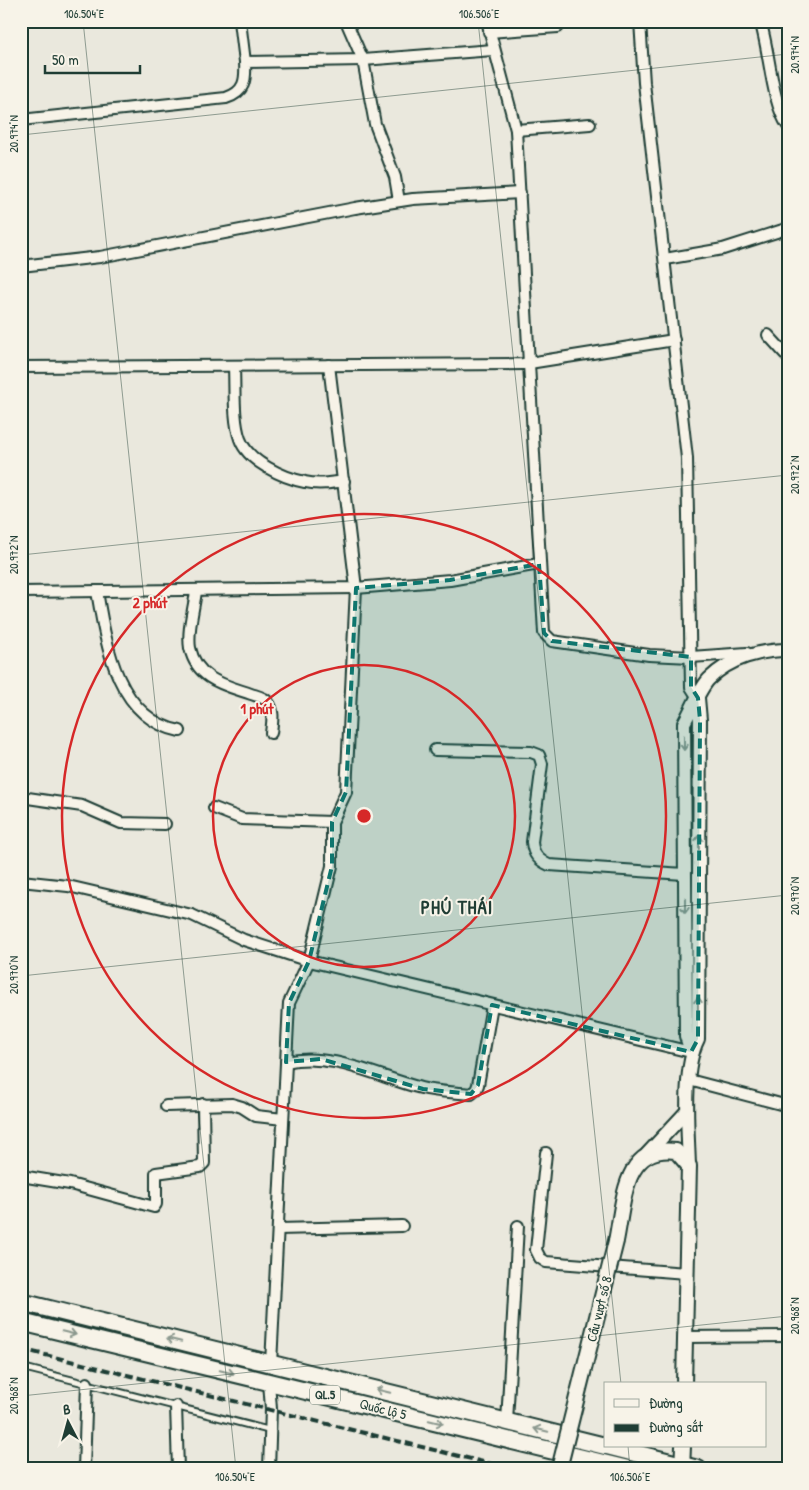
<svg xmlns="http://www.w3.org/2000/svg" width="809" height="1490" font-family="'Patrick Hand',sans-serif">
<rect width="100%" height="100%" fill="#eae8dd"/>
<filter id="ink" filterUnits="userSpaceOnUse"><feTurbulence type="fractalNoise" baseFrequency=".02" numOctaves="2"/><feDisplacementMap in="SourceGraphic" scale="10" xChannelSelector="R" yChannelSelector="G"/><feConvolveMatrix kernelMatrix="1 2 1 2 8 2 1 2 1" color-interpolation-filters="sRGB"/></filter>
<g filter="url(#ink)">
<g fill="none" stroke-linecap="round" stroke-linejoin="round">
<defs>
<polyline id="service" points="21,1367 268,1430"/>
<g id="minor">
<polyline points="240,21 245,62"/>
<polyline points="346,21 363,60 375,124 395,177 399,201"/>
<polyline points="487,21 516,130 544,633 552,641 649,655 691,657 747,653"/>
<polyline points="640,21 644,83 687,458 691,687 698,698"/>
<path d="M760,21c10,30 11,81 28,105"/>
<polyline points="489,32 558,27"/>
<path d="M21,120l205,-22c19,-6 20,-18 19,-36l118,-2 130,-10"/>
<polyline points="516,130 590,124"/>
<polyline points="665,259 723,249 786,229"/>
<polyline points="21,266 100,257 355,208 413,199 520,193"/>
<polyline points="768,335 788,357"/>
<polyline points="21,367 523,364 674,340"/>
<path d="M234,367c1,21 -1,53 6,72 8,23 44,39 65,43 13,3 26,1 39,-1"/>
<path d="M97,591c9,54 20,128 83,140"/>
<path d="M196,591c-2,18 -9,39 -6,57 7,32 35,37 61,46 6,2 13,3 17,8 7,9 4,21 3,31"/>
<polyline points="21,592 356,588 450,580 539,564"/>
<path d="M435,750l96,2 8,3 3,9 -10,78c1,12 6,18 17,23l135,9"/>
<polyline points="21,797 82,806 121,823 165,824"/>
<polyline points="214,808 242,819 332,822"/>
<polyline points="21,881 68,886 192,915 244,940 309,961 691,1052"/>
<path d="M286,1062c44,-11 92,15 135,26 16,4 33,4 50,6l5,-4 2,-5 14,-80"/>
<polyline points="689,1080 788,1106"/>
<polyline points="166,1106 232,1104 242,1107 256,1116 283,1119"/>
<polyline points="546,1153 536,1250 540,1258 546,1262 686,1273"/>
<polyline points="21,1176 70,1184 154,1207 156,1204 156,1173 200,1167 204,1163 203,1104"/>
<polyline points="278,1229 402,1226"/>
<polyline points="685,1337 788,1336"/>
<polyline points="271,1364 289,1003 309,961 332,866 332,822 346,792 356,588 329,365"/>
<polyline points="176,1406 178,1469"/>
<polyline points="507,1422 518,1226"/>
<polyline points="84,1469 87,1383"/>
<polyline points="269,1469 271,1409 269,1382"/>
</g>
<g id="tertiary">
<path d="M691,1052l-5,-16 -2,-313c7,-12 16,-35 25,-44 21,-21 51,-29 79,-29"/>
<polyline points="647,1154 687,1111"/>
<path d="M689,1166c-1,-36 -7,-96 9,-127l2,-319 -2,-22"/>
</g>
<g id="secondary">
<path d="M616,1241c8,-38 7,-97 60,-90l13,15 -5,218"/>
<polyline points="682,1469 683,1446"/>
</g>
<g id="trunk">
<polyline points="21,1302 605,1446"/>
<polyline points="21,1322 628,1469"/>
<polyline points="607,1446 698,1469"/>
</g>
</defs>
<use href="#service" stroke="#1f3d34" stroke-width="9"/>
<use href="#minor" stroke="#1f3d34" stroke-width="14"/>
<use href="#tertiary" stroke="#1f3d34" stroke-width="16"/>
<use href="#secondary" stroke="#1f3d34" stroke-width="18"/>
<use href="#trunk" stroke="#1f3d34" stroke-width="20"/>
<use href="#service" stroke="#f7f3e8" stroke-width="5"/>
<use href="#minor" stroke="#f7f3e8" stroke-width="10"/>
<use href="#tertiary" stroke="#f7f3e8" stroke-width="12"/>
<use href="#secondary" stroke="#f7f3e8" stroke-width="14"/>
<use href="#trunk" stroke="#f7f3e8" stroke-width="16"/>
<polyline stroke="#1f3d34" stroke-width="4" stroke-dasharray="8 4" stroke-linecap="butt" points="21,1349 512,1469"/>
<defs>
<polyline id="secondary-bridge" points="559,1469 616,1241"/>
</defs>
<use href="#secondary-bridge" stroke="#1f3d34" stroke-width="18" stroke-linecap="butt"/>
<use href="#secondary-bridge" stroke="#f7f3e8" stroke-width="14"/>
</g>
<defs><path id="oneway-shaft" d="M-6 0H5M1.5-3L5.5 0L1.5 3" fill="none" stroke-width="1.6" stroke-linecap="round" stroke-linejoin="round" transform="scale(1.25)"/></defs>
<g stroke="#8b988e">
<use href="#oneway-shaft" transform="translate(684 743) rotate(90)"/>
<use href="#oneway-shaft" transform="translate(699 842) rotate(-90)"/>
<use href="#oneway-shaft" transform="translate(685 906) rotate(90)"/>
<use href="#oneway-shaft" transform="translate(698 1004) rotate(-90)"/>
<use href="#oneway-shaft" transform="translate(69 1333) rotate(14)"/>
<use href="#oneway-shaft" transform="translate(174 1340) rotate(-166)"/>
<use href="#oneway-shaft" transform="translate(227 1372) rotate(14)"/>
<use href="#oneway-shaft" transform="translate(383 1391) rotate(-166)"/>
<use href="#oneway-shaft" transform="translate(436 1422) rotate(14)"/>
<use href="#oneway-shaft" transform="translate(541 1430) rotate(-166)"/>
</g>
</g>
<path fill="#0f766e" fill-opacity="0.2" stroke="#0f766e" stroke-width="4" stroke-dasharray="10 6" stroke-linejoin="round" d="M539,564l5,69 8,8 139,16v30l7,11 2,22 -2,319 -7,13 -199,-47 -14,80 -7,9 -48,-5 -102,-30 -35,3 3,-59 20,-42 23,-95v-44l14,-30 10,-204 94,-8z"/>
<path fill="none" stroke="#1f3d34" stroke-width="1" stroke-opacity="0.45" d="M83,21l153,1448M478,21l143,1363M21,135l767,-81M21,555l767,-80M21,976l767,-81M21,1396l767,-80M628,1446l2,23"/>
<g fill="none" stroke="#d62828" stroke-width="2.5">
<circle cx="364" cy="816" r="151"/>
<circle cx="364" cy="816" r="302"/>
</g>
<g text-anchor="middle" stroke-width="4" stroke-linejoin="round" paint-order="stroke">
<rect fill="#f7f3e8" stroke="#60746a" stroke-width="1" x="310" y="1385.5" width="30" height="19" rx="4"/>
<g font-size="12" font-weight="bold" fill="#1f3d34">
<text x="325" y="1399">QL.5</text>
</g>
<g font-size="14" fill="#1f3d34" stroke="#f7f3e8">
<text transform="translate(599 1309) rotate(-76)" y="5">Cầu vượt số 8</text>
<text transform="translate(383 1409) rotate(14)" y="5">Quốc lộ 5</text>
</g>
<g font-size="19" font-weight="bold" letter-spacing="1" fill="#1f3d34" stroke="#f7f3e8">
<text x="457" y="914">PHÚ THÁI</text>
</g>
</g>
<circle cx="364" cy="816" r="8" fill="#d62828" stroke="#f7f3e8" stroke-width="2.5"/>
<g font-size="15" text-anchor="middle" font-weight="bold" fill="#d62828" stroke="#f7f3e8" stroke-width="4" stroke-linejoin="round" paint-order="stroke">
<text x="150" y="608">2 phút</text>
<text x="257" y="714">1 phút</text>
</g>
<rect width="809" height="1490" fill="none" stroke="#f7f3e8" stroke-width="55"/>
<rect x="604" y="1382" width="162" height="65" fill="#f7f3e8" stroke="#a1aaa0"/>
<rect x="614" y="1399" width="25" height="8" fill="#f7f3e8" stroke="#a1aaa0"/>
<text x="649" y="1408" font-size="15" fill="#1f3d34">Đường</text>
<rect x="614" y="1424" width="25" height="8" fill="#1f3d34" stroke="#a1aaa0"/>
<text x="649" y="1432" font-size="15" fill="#1f3d34">Đường sắt</text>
<g transform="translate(68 1422) rotate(354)" stroke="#f7f3e8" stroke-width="4" paint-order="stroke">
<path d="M0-4L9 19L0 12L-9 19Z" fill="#1f3d34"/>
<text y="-8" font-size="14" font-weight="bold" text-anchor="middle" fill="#1f3d34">B</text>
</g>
<path d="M45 65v8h95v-8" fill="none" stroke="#1f3d34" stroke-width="2.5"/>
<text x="52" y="65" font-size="15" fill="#1f3d34" stroke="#f7f3e8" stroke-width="4" paint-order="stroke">50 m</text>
<rect x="28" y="28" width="754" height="1434" fill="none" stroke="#1f3d34" stroke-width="2"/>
<g font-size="12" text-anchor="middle" fill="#1f3d34">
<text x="84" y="18">106.504°E</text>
<text x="479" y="18">106.506°E</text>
<text transform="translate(795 55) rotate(-90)" y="4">20.974°N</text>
<text transform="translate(14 134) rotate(-90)" y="4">20.974°N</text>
<text transform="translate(795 475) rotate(-90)" y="4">20.972°N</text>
<text transform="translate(14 555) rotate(-90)" y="4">20.972°N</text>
<text transform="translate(795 896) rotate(-90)" y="4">20.970°N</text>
<text transform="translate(14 975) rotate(-90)" y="4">20.970°N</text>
<text transform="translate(795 1316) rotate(-90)" y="4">20.968°N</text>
<text transform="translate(14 1396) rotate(-90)" y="4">20.968°N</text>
<text x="235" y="1481">106.504°E</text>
<text x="630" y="1481">106.506°E</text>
</g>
</svg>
